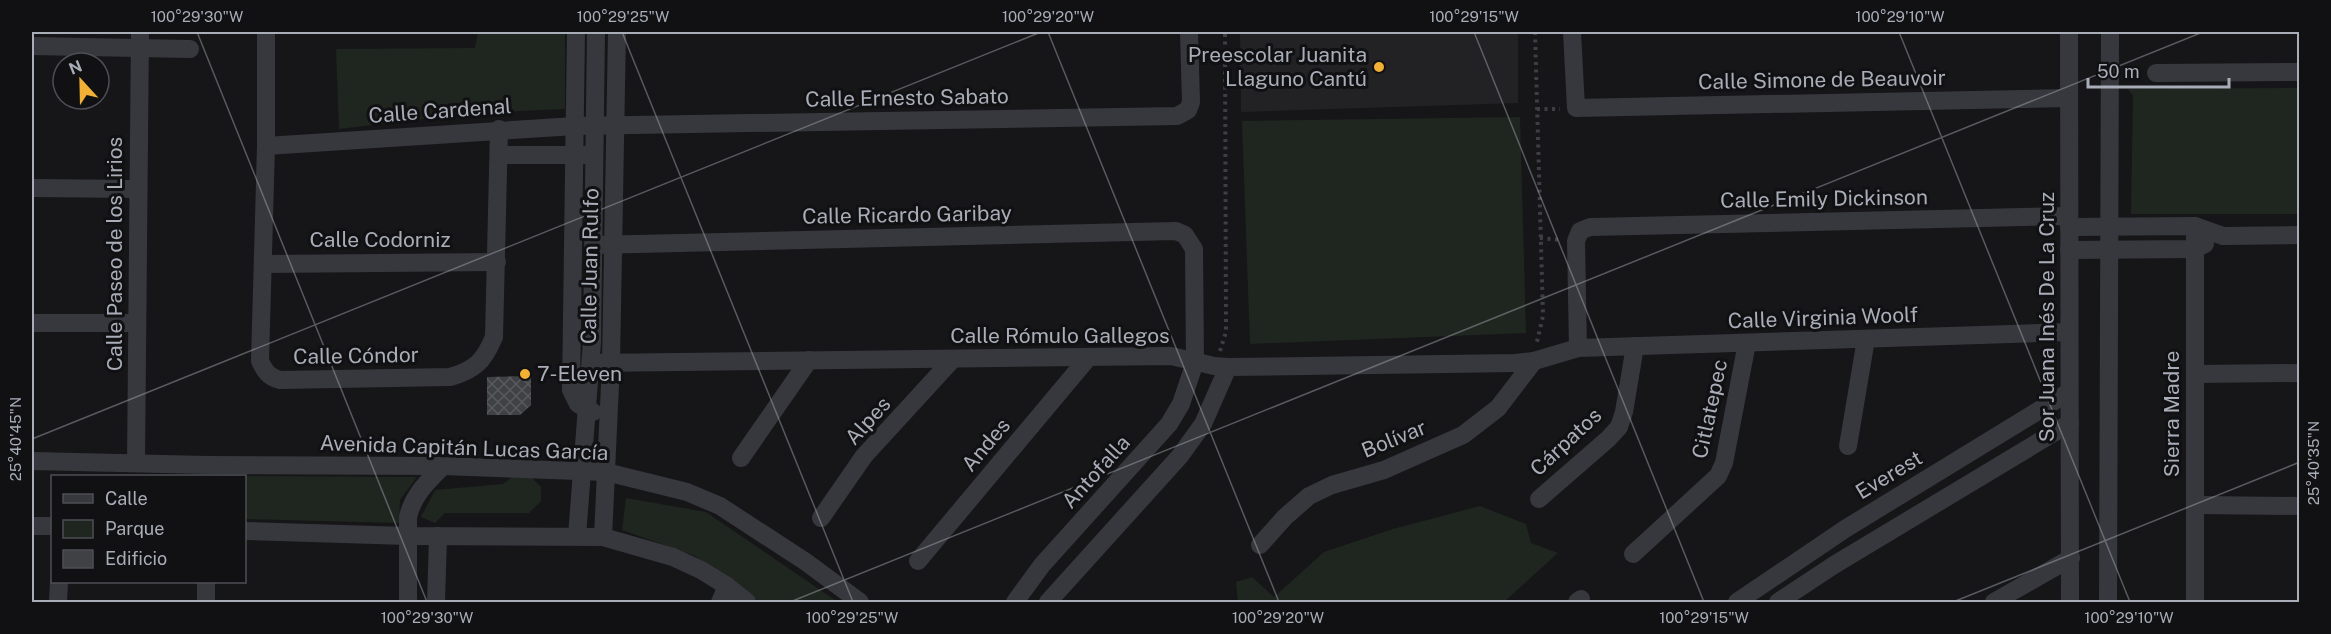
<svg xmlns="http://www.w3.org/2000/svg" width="2331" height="634" font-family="'Public Sans',sans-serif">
<defs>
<pattern id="building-cross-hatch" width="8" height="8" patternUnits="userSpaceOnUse" patternTransform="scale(1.5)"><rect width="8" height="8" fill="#404145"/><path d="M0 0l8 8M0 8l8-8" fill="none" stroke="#595a5e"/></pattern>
</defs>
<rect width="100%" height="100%" fill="#161618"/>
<polygon fill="#222225" points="1240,32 1518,32 1518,103 1241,112"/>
<g fill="#1e261f">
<polygon points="478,32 565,32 565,109 474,113 339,129 336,49 475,48"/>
<polygon points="2299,88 2299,214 2131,214 2133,96 2128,89"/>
<polygon points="1520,117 1526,333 1250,344 1242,121"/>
<polygon points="245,476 417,477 400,500 399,523 244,519"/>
<polygon points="512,477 532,478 541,487 541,501 529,513 445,513 435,523 421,517 435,490 503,484"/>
<polygon points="626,498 706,512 838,602 760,602 695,556 622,530"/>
<polygon points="1480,506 1526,524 1531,543 1558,553 1504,602 1238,602 1236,582 1252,577 1274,597 1324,552 1393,529"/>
</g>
<polygon fill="url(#building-cross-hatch)" points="531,376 531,405 520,415 487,415 487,377"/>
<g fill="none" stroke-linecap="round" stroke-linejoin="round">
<g stroke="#3d3f44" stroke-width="4" stroke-dasharray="3 4.5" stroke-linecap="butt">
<polyline points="1535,32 1543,316 1537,342"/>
<polyline points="1537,109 1560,109"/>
<polyline points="1540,238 1560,240"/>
<polyline points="1220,351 1226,332 1225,32"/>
</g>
<g stroke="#37383d" stroke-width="18">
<path d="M266,32v114l-6,215c5,10 8,16 20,19l170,-3c25,-7 34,-16 44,-40l5,-208"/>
<polyline points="576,32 571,390 578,404 593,412"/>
<polyline points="1572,32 1576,108 2069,98"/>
<polyline points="2069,32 2070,602"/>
<polyline points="32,46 190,49"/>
<polyline points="2156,73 2300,72"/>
<polyline points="266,146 575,126 1177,116 1188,110 1191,102 1189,32"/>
<polyline points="499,155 587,155"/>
<polyline points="32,188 137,189"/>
<polyline points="2069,227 2195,226 2223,236 2300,235"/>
<polyline points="594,245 1176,231 1185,235 1194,249 1195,362 1181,404 1169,424 1042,565 1015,602"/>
<polyline points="2069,250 2195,249 2205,244"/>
<polyline points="263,264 497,262"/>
<polyline points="32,323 137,323"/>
<polyline points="1578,348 1576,241 1580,231 1590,227 2069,216"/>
<polyline points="591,363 1171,356 1214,366 1228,367 1515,363 1534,361 1578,348 2069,332"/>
<polyline points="2195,374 2300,373"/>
<polyline points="1848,446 1866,339"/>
<polyline points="741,458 809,360"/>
<polyline points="32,461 207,465 443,466 606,472 687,492 720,506 806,562 860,602"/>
<polyline points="136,462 140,32"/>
<polyline points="1539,499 1608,439 1619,427 1624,412 1635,346"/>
<polyline points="2195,505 2300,506"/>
<polyline points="821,518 864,456 953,359"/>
<polyline points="32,526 52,526"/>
<polyline points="244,531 407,536 603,537 673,557 701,570 727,586 747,602"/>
<polyline points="577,536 592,342 596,32"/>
<polyline points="603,537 611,363 617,32"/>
<polyline points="1260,545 1285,517 1309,496 1332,485 1384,470 1463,435 1498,408 1534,361"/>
<polyline points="1633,554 1718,476 1724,463 1747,343"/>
<polyline points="918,561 1088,358"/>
<polyline points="206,582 206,602"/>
<polyline points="58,602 59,582"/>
<path d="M408,602v-85c5,-22 19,-35 35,-51"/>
<polyline points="436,602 438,536"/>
<polyline points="720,602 727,586"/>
<polyline points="1048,602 1180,456 1203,424 1228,367"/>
<polyline points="1577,602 1581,599"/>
<polyline points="1737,602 1845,529 2069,392"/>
<polyline points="1778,602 1834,565 2070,423"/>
<polyline points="1994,602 2071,558"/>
<polyline points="2108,602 2110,32"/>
<polyline points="2195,602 2195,226"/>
</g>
</g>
<path fill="none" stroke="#a8adb8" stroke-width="1.5" stroke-opacity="0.45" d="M197,32l230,570M622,32l231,570M1048,32l231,570M1474,32l230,570M1899,32l231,570M32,439l1009,-407M790,602l1413,-570M1953,602l347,-140"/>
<g fill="#f2b134" stroke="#111113" stroke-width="2">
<circle cx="1379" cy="67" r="6"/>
<circle cx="525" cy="374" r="6"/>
</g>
<g text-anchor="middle" stroke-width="6" stroke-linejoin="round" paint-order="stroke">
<g font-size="21" fill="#a8adb8" stroke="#111113" text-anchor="end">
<text x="1367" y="62">Preescolar Juanita<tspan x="1367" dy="24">Llaguno Cantú</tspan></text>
<text x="537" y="381" text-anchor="start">7-Eleven</text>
</g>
<g font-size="21" fill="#a8adb8" stroke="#111113">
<text transform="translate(1822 80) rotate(-1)" y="7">Calle Simone de Beauvoir</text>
<text transform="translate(907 98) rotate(-1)" y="7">Calle Ernesto Sabato</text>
<text transform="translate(440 111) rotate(-4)" y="7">Calle Cardenal</text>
<text transform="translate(1824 199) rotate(-1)" y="7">Calle Emily Dickinson</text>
<text transform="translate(907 215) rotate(-1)" y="7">Calle Ricardo Garibay</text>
<text x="380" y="247">Calle Codorniz</text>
<text transform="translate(115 254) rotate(-90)" y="7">Calle Paseo de los Lirios</text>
<text transform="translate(590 266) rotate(-89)" y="7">Calle Juan Rulfo</text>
<text transform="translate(2047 317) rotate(-90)" y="7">Sor Juana Inés De La Cruz</text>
<text transform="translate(1823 318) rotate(-2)" y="7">Calle Virginia Woolf</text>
<text x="1060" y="343">Calle Rómulo Gallegos</text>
<text transform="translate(356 356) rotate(-1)" y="7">Calle Cóndor</text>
<text transform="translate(1710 409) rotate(-78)" y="7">Citlatepec</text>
<text transform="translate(2172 414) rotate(-90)" y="7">Sierra Madre</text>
<text transform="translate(868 421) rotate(-48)" y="7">Alpes</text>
<text transform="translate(1394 439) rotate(-22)" y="7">Bolívar</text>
<text transform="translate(1566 442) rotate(-43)" y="7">Cárpatos</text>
<text transform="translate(986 445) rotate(-50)" y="7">Andes</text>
<text transform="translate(464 448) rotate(2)" y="7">Avenida Capitán Lucas García</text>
<text transform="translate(1096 472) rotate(-48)" y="7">Antofalla</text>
<text transform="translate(1889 475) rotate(-31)" y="7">Everest</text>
</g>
</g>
<rect width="2331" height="634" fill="none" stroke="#111113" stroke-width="66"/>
<rect x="51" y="475" width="195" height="108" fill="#111113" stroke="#4d4f55" stroke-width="1.5"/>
<rect x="63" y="494" width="30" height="9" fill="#37383d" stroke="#4d4f55" stroke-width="1.5"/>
<text x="105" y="505" font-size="18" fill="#a8adb8">Calle</text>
<rect x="63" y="520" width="30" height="18" fill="#1e261f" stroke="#4d4f55" stroke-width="1.5"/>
<text x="105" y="535" font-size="18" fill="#a8adb8">Parque</text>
<rect x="63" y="550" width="30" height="18" fill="#404145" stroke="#4d4f55" stroke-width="1.5"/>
<text x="105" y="565" font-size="18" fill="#a8adb8">Edificio</text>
<g transform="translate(81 81) rotate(338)"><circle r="28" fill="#111113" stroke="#4d4f55" stroke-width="1.5"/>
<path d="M0-4.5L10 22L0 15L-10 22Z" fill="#f2b134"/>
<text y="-9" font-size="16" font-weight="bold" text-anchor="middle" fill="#a8adb8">N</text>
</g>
<path d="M2088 78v9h141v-9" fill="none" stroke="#a8adb8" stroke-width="3"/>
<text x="2097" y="78" font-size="18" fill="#a8adb8" stroke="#111113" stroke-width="4.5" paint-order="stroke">50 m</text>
<rect x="33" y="33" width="2265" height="568" fill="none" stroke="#a8adb8" stroke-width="2"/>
<g font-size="15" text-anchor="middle" fill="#a8adb8">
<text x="197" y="22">100°29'30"W</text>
<text x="623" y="22">100°29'25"W</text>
<text x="1048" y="22">100°29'20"W</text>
<text x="1474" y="22">100°29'15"W</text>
<text x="1900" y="22">100°29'10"W</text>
<text transform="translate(16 439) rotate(-90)" y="5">25°40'45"N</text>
<text transform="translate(2314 463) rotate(-90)" y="5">25°40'35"N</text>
<text x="427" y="623">100°29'30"W</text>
<text x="852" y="623">100°29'25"W</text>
<text x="1278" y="623">100°29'20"W</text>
<text x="1704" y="623">100°29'15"W</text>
<text x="2129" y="623">100°29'10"W</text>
</g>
</svg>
